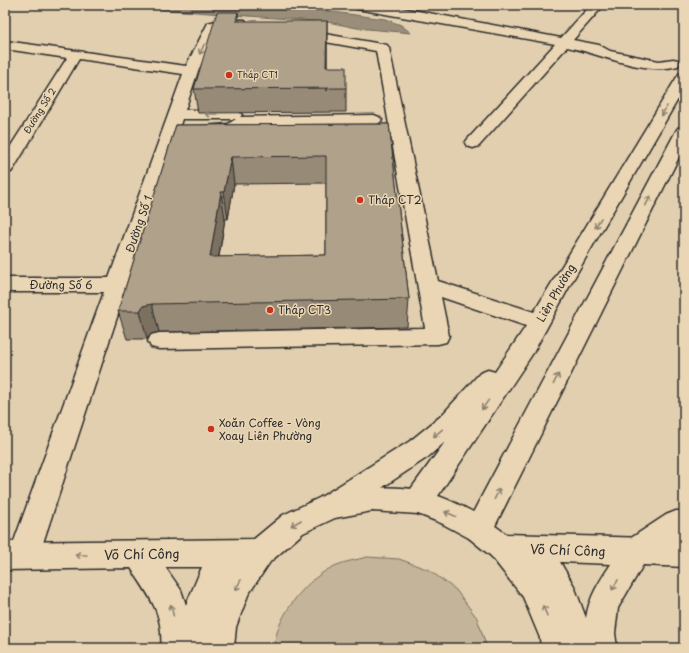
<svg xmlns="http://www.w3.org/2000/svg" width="689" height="653" font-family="'Playpen Sans',sans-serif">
<rect width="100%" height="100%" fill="#e2cfaf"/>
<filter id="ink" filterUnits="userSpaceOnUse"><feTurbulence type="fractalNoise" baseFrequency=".025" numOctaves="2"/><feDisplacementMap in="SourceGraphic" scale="8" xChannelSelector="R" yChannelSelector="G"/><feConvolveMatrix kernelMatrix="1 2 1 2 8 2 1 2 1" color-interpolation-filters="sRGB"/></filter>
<g filter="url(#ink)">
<path fill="#c4b499" stroke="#787062" d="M367,557l32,2 30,11 27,20 21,28 10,30h-213c2,-32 33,-71 63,-83 9,-4 20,-5 30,-8z"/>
<polygon fill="#9a8e7a" stroke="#6e665a" points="103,5 281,5 385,19 401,25 411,33 357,28 328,22"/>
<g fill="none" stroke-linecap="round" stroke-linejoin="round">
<defs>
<g id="minor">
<path d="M351,5h35l175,33 30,-33h13l-31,35 26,5 11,6 49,10 14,-2 5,1 2,3 -2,3c-35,9 -76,-12 -111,-19l-88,99 -6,2 -6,-2 -2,-3 2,-3 88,-96 -198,-35 -4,-1z"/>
<path d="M223,19l22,1 2,3 -2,3c-9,2 -18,0 -28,2l-19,43 -13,39h49l5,2 3,3 -2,2 134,-2 5,2 3,3 -3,3 -5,2 -127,1c-14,8 -28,10 -45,6l-2,-3 2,-3 26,-2 8,-5h-54l-143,436 -5,10 -10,4 -10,-4 -5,-10 95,-263h-99v-14h104l74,-204 -104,-15 -65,109 -3,4 -6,1v-18l62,-97 -62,-9v-8l181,25 22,-43z"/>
<polygon points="297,29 387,45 389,48 438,281 534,312 677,77 679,74 684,73 684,89 574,278 533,353 428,511 418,514 408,511 404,502 408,493 445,442 428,457 341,515 331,518 321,515 317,506 321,497 410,441 441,416 480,373 488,370 495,372 526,326 441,297 449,336 446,342 438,344 159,349 151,347 148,341 151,335 159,333 425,328 376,51 292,36 291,33 292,30"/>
<polygon points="684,126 684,147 489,538 479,542 469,538 465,529 469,520 676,131 678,128"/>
</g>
<polygon id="major" points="676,511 684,511 684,537 681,537 645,562 635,566 625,562 620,552 625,542 666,515"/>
<path id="highway" d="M372,487c15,1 32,0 46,3 31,7 64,25 88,44l178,5v28l-41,-2 -25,43 -3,25 2,15h-76l-1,-10 -17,-41 -32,-41 -22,-18 -28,-15 -23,-9 -46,-3 -37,7 -32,15 -33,29 -22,33 -12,32 -2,21h-73c3,-35 -12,-52 -30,-80l-126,2v-28l249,-3 29,-24 38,-18 10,-3zM560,562l51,2c-12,18 -22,33 -25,54l-12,-32zM165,567h37l-16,38 -5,-15z"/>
</defs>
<use href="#minor" stroke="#2b2b2b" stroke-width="3"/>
<use href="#major" stroke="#2b2b2b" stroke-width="3"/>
<use href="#highway" stroke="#2b2b2b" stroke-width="3"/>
<use href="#minor" fill="#ead6b4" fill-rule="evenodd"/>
<use href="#major" fill="#ead6b4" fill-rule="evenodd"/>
<use href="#highway" fill="#ead6b4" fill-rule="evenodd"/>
</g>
<g fill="#978a77" stroke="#2b2b2b" fill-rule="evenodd">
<polygon points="239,21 327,44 327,67 346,88 346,112 198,113 194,89"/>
<path d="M389,124l20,175 -2,28 -248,5 -8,2 -4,5h-20l-9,-28 58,-186zM326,183v72l-107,2 6,-38h3l6,-35z"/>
</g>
<g fill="#7b7161" stroke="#2b2b2b">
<polygon points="238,12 240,34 236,21"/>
<polygon points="327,21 327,91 326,67"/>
<polygon points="231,157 234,184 228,219 224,192"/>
<polygon points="221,192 225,219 214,284 210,257"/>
<polygon points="152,304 159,332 151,334 147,339 140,311 143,306"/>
</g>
<g fill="#b0a18a" stroke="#2b2b2b" fill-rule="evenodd">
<polygon points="217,12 238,12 236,21 327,21 326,67 346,67 346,88 194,89"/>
<path d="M389,124l20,175 -257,5 -9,2 -3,5h-22l58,-186zM326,156v99l-116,2 11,-65h3l7,-35z"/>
</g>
<defs><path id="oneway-shaft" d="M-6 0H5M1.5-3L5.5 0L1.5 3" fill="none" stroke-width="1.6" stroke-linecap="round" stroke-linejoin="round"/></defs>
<g stroke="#8a8070">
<use href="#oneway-shaft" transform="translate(202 49) rotate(115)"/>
<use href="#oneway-shaft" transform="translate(664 111) rotate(121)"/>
<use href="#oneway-shaft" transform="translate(211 114) rotate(180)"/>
<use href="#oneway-shaft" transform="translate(648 201) rotate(-63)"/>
<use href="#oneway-shaft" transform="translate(598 223) rotate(121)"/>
<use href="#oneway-shaft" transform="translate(556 379) rotate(-63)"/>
<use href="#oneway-shaft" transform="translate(485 405) rotate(125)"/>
<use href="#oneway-shaft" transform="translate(438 433) rotate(140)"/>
<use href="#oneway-shaft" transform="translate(497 494) rotate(-63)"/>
<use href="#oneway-shaft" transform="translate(450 514) rotate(-157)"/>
<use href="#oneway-shaft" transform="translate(296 523) rotate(150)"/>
<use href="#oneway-shaft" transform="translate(81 555) rotate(180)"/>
<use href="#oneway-shaft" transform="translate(238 585) rotate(120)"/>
<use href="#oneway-shaft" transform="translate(615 585) rotate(121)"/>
<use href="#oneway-shaft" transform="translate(172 610) rotate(-104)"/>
<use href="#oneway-shaft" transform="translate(545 611) rotate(-113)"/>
</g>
</g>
<g fill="#c8321e" stroke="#ead6b4" stroke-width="1.5">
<circle cx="229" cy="75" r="4"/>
<circle cx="360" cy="200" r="4"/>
<circle cx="270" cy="310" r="4"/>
<circle cx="211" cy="429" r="4"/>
</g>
<g text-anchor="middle" stroke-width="3" stroke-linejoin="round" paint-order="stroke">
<g font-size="9" fill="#2b2b2b" stroke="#ead6b4" text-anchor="start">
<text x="237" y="78">Tháp CT1</text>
</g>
<g font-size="9" fill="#2b2b2b" stroke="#ead6b4">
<text transform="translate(40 111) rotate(-58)" y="3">Đường Số 2</text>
</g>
<g font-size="11" fill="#2b2b2b" stroke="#ead6b4" text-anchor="start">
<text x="368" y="204">Tháp CT2</text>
<text x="278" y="314">Tháp CT3</text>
<text x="219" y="427">Xoăn Coffee - Vòng<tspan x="219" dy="13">Xoay Liên Phường</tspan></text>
</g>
<g font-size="11" fill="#2b2b2b" stroke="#ead6b4">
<text transform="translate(139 224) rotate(-71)" y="4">Đường Số 1</text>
<text x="61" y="289">Đường Số 6</text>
<text transform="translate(556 293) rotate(-60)" y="4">Liên Phường</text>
</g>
<g font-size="13" fill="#2b2b2b" stroke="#ead6b4">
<text transform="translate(568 550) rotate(2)" y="5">Võ Chí Công</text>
<text transform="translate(142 554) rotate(-1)" y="5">Võ Chí Công</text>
</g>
</g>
<rect width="689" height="653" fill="none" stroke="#ead6b4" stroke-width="20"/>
<rect x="10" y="10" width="669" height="633" fill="none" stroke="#2b2b2b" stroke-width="1.5" filter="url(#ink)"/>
</svg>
